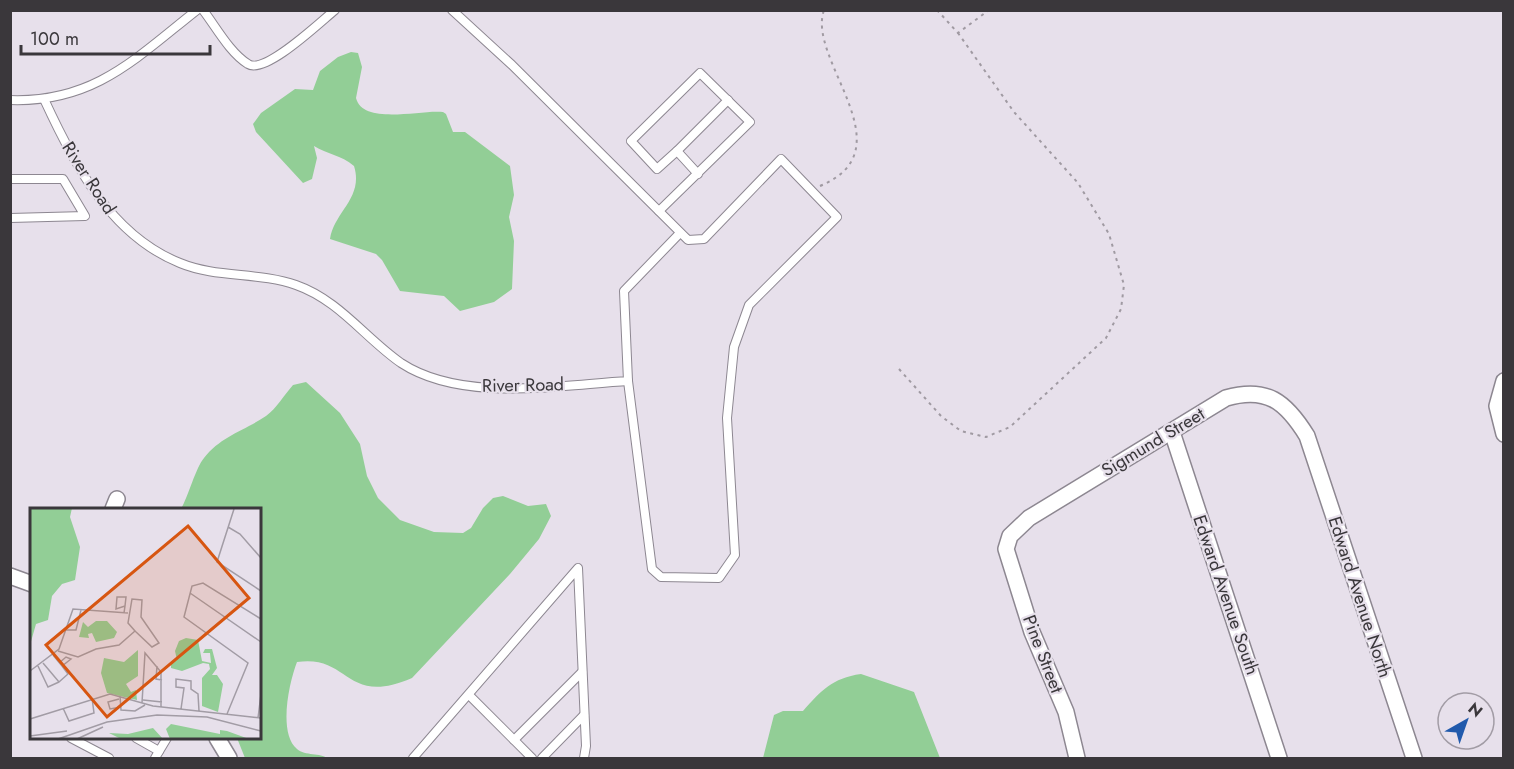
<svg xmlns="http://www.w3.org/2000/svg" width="1514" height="769" font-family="Jost,sans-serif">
<rect width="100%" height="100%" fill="#e7e0eb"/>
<g fill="#92ce96">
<path d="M351,52l7,1 4,14 -6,31c7,28 67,11 87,14l3,2 7,18h12l45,34 4,29 -5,22 5,24 -2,48 -18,13 -34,9 -16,-15 -44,-5 -18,-31 -6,-6 -46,-15c4,-27 34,-41 24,-73 -13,-11 -27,-12 -40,-20l3,12 -5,21 -9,4 -47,-51 -3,-8 8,-11 34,-24 18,1 7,-19 18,-14z"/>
<path d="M306,382l34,31 20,31 7,32 11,22 22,22 34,12 29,1 8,-5 12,-20 10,-10 10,-2 25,10 18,-2 5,12 -12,23 -29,35 -98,104c-67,29 -62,-24 -115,-16 -8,21 -19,71 0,87 8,7 24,4 30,9h-82l-8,-20h23v-229h-79c7,-12 15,-42 23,-51 17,-22 40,-27 62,-42 11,-8 18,-21 27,-31z"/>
<path d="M861,674l53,18 26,66h-177l11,-43 9,-4h20c18,-20 29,-33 58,-37z"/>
</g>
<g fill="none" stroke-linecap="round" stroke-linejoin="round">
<defs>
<g id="service">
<path d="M203,10c13,17 27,43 45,54 17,11 72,-42 87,-54"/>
<polyline points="452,10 512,65 688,240 704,239 781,159 837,217 749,305 734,347 727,418 735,555 719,578 661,577 652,569 628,381"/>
<path d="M44,99c30,65 66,136 136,164 36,15 79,9 116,22 43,15 69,53 105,78 61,40 158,22 227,18l-4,-90 56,-58"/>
<path d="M10,100c84,3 126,-42 187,-90"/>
<polyline points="677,151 728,100"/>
<polyline points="10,179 63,179 85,216 10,218"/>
<polyline points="659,211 750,122 700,73 631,141 657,169 677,151 698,174"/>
<polyline points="469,695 532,758"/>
<polyline points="71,738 109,758"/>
<polyline points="136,738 159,751"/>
<polyline points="514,740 582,672"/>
<polyline points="155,758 167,738"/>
<polyline points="413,758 578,568 586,746 584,758"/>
<polyline points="542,758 584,715"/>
</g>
<g id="minor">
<polyline points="1504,381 1497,406 1504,434"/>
<polyline points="1172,432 1279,758"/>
<polyline points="113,509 117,499"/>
<polyline points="10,576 32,584"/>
<polyline points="217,738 229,758"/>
<path d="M1077,758l-11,-46 -34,-80 -26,-83 4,-13 19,-18 197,-120c41,-12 60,4 81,38l107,322"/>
</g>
</defs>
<use href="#service" stroke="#8d8791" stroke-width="10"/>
<use href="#minor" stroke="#8d8791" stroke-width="18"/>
<g stroke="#a09aa2" stroke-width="2" stroke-dasharray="3 4.5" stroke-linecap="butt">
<polyline points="937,10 958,33 989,10"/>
<path d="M820,186c89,-37 -14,-126 4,-176"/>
<polyline points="899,369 941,416 961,431 986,437 1010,427 1106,338 1121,309 1124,285 1109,234 1078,183 1014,112 958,33"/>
</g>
<use href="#service" stroke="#fff" stroke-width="8"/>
<use href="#minor" stroke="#fff" stroke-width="15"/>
</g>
<g text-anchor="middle" stroke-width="4.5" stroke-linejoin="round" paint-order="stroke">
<g font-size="18" fill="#3a373b" stroke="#e7e0eb">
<text transform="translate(89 178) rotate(57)" y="6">River Road</text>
<text transform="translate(523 385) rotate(-1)" y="6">River Road</text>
<text transform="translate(1153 442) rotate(-31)" y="6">Sigmund Street</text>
<text transform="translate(1226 595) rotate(71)" y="6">Edward Avenue South</text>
<text transform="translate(1360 597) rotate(72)" y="6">Edward Avenue North</text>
<text transform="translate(1043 654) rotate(69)" y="6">Pine Street</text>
</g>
</g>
<g transform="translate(30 508)">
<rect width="231" height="231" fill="#e7e0eb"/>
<path d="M0,0h42l-2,9 10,30 -5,33 -13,4 -10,12 -4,24 -12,4 -6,21zM66,113h11l10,11 -3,6 -18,4 -4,-9 -4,1 1,4 -10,-1 4,-15 5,5zM156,130l12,2 4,21 9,2 -1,-10h-7l2,-4h7l5,19 -5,7h5l6,9 -5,28 -16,-6v-28l8,-9 -1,-5 -6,-1 -21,8 -11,-3v-5l6,-3 -2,-9 4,-10zM108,142v26l-12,8 5,8 5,-2 1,10 -30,-7 -6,-20 3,-15 20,4zM141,216l49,10v-4l7,1 22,8h-79l-4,-10zM123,220l10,11h-42l-12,-6 19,1z" fill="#92ce96"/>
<path fill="none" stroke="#a29ca5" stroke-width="1.5" d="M204,1l-17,53 44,29M198,19l12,7 21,24M160,85l71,49M94,105l1,-7 1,-9h-9l-1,12 9,-3M35,122h11l5,-20M28,143l20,6 18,-8 23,-4 16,-14 -7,-8 4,-24 10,1 -1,17 18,26 -7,4 -17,-16M23,147l9,11 9,-7 -5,-2 -7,6M13,155l16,19 9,-8 -6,-8M8,158l10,21 11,-5M127,158l-1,13 6,1M0,163l29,-22 14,-40 55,4M90,188l1,14 14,1 10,-6M89,191l-11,3 2,7 11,-2M113,192l19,2M112,195l3,-50 16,19v35M33,200l6,13 25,-8 -2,-15M151,201l3,-21 -8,-1v-8l15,2v8l7,5 1,17M197,206l21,-51 -64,-46 8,-31 11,-3 58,36M228,210l3,-24M0,211l80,-25 43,12 108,12M0,228l37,-5M28,231l49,-17 50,-7 50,2 54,14M47,231l26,-12"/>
<path fill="#d75611" fill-opacity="0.15" stroke="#d75611" stroke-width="3" d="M158,18l61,72 -142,119 -61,-72z"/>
<rect width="231" height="231" fill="none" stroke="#3a373b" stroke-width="3"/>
</g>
<rect width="1514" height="769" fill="none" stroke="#3a373b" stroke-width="24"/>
<g transform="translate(1466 721) rotate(40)"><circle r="28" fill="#e7e0eb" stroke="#a29ca5" stroke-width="1.5"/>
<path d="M0-4.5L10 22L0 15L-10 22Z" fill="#215aac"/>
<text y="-9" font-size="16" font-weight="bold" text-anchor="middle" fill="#3a373b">N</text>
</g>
<path d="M21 45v9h189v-9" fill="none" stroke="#3a373b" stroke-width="3"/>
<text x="30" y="45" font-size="18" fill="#3a373b" stroke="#e7e0eb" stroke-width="4.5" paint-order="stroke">100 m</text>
</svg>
